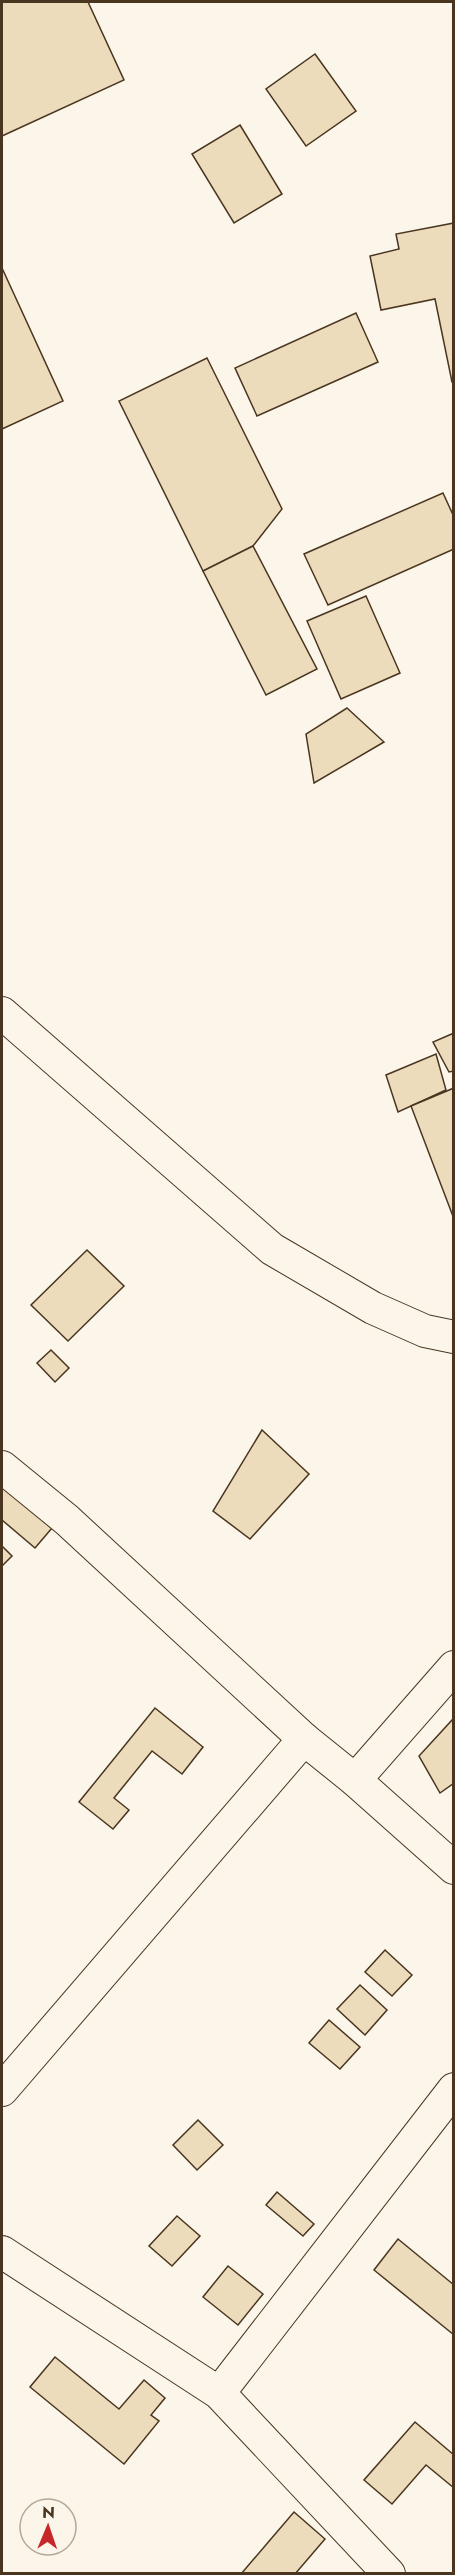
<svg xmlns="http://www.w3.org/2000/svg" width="455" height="2575" font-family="Jost,sans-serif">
<rect width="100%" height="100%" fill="#fbf6e9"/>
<g fill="#ecdcbc" stroke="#4a3520" stroke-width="1.5">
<polygon points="2,2 88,2 124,80 2,136"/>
<polygon points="315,54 356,111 306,146 266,89"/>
<polygon points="240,125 282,194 234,223 192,154"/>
<polygon points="454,223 454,382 452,382 435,299 381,310 370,256 399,249 396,234"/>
<polygon points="2,268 63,401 2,429"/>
<polygon points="356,313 378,362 257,416 235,368"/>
<polygon points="207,358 282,509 253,546 203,571 119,401"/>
<polygon points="443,493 454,517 454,549 328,605 304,554"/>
<polygon points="253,546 317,669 266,695 203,571"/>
<polygon points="366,596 400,673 341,699 307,621"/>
<polygon points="347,708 384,742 314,783 306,734"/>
<polygon points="454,1033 454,1071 449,1072 433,1042"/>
<polygon points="436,1054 446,1090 398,1112 386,1075"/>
<polygon points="454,1088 454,1219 411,1106"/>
<polygon points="87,1250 124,1286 68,1341 31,1305"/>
<polygon points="51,1350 69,1368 55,1382 37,1363"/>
<polygon points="262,1430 309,1474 250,1539 213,1511"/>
<polygon points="2,1487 52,1528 35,1548 2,1520"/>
<polygon points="2,1546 12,1556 2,1566"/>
<polygon points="155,1708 203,1747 182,1774 152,1751 114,1798 129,1810 113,1829 79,1802"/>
<polygon points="453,1719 454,1783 440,1793 419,1756"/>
<polygon points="385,1950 412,1975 392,1996 365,1972"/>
<polygon points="360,1985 387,2010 365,2035 337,2009"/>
<polygon points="329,2020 360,2047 340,2069 309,2043"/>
<polygon points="198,2120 223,2145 197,2170 173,2145"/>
<polygon points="277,2192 314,2224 303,2236 266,2205"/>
<polygon points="177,2216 200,2236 172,2266 149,2246"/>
<polygon points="398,2239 454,2285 454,2335 374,2270"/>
<polygon points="228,2266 263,2294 238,2325 203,2297"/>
<polygon points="55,2357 119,2409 144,2380 165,2398 151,2415 159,2421 124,2464 30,2387"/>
<polygon points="415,2422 454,2455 454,2488 426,2465 392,2504 364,2480"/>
<polygon points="294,2512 325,2539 295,2574 241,2574"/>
</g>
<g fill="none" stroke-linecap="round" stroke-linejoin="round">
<defs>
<g id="street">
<polyline points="2,1013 272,1249 373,1308 425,1331 454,1337"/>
<polyline points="2,1467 67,1520 304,1739 355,1780 454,1868"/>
<polyline points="355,1780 454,1667"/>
<polyline points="2,2090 304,1739"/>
<polyline points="2,2252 219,2393 389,2574"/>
<polyline points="219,2393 454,2089"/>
</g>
</defs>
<use href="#street" stroke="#4a3520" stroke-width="34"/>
<use href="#street" stroke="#fbf6e9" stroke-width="32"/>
</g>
<rect width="455" height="2575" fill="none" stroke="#4a3520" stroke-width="6"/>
<g transform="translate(48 2527) rotate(2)"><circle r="28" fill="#fbf6e9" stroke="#b4a999" stroke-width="1.5"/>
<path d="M0-4.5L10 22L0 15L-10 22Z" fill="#c62828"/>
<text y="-9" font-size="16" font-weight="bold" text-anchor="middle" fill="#4a3520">N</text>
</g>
</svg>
